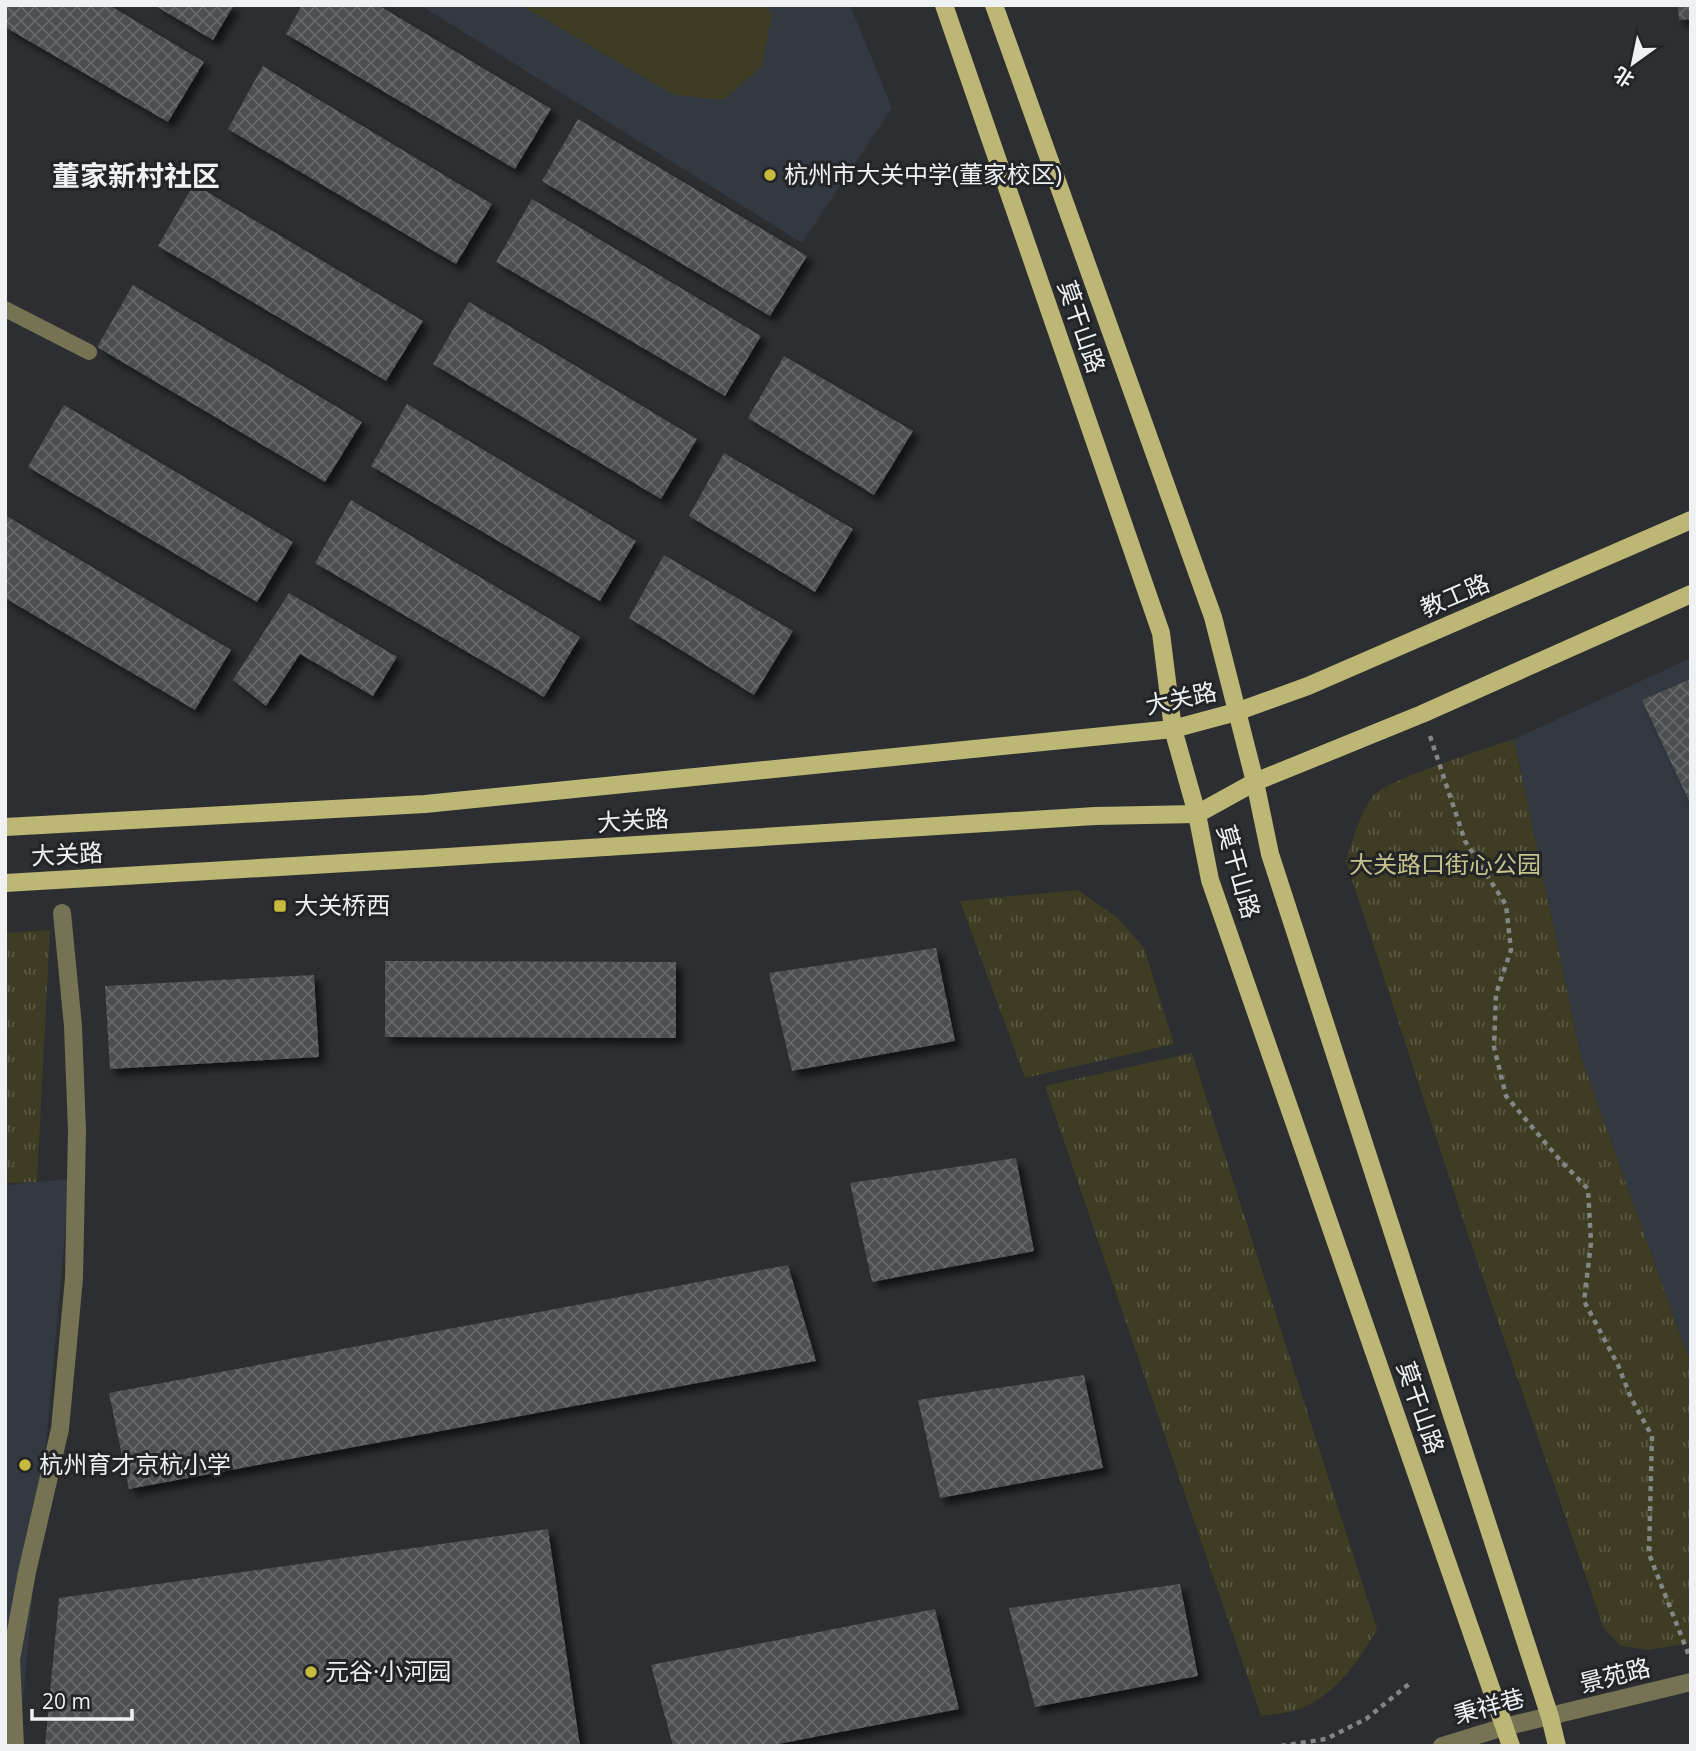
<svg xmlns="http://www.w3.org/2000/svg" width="1696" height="1751" font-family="'Open Sans','Noto Sans SC',sans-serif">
<defs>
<pattern id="grass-tufts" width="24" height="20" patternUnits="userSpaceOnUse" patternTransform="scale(1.75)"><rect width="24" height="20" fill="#3e3c22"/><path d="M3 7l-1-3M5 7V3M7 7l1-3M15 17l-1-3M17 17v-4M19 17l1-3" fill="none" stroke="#5a5943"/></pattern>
<pattern id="building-cross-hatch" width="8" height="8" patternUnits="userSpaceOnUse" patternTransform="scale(1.75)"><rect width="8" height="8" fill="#4c4f51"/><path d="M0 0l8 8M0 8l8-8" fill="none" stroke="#66696a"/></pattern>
<filter id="shadow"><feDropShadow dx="6" dy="6" stdDeviation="3.5" flood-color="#0009"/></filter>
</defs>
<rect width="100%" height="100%" fill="#2c2e31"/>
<g fill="#323940">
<polygon points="420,5 850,5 892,108 802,243"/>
<polygon points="1691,658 1691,1365 1581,1057 1514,739"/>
<polygon points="70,1179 19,1746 5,1746 5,1185"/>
</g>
<g fill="url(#grass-tufts)">
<path d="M1514,739l67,318 110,308v278l-43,7 -27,-4 -17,-17 -140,-406 -118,-362c7,-21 13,-47 27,-65 10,-15 117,-49 141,-57z"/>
<polygon points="1078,890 1118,918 1144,948 1174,1044 1025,1078 960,901"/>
<polygon points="50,930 37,1182 5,1183 5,933"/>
<path d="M1192,1053l185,576c-18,33 -45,71 -84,82 -10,3 -22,3 -32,5l-216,-630z"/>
</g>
<polygon fill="#3e3c22" points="521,5 767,5 772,15 762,65 724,100 674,95"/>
<g fill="url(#building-cross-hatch)" filter="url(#shadow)">
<polygon points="5,5 109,5 204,62 168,122 5,27"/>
<polygon points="154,5 234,5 213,40"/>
<polygon points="302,5 378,5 551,109 515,169 286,34"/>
<polygon points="1678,5 1691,5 1691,19 1679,20"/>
<polygon points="263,66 492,204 456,264 228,129"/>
<polygon points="578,119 807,256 770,316 542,181"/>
<polygon points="194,184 423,321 386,381 158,246"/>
<polygon points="532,199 761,336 725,396 496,262"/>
<polygon points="133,285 362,422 325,482 97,347"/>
<polygon points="469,302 697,439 661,499 433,364"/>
<polygon points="784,356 913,431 874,495 748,418"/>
<polygon points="407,404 636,541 600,601 371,466"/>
<polygon points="64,405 293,542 257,602 28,467"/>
<polygon points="724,453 853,529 815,592 689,516"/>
<polygon points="351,500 580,637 544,697 315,563"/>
<polygon points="5,515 231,650 195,710 5,598"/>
<polygon points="664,555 793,631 754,695 629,618"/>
<polygon points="289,593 397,657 373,696 300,654 266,706 233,680"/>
<polygon points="1691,679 1691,805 1642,700"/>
<polygon points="936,948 955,1041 792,1071 769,973"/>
<polygon points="385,961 676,962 676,1038 385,1037"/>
<polygon points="314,975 319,1057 110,1069 105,986"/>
<polygon points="1016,1158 1034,1251 872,1282 850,1183"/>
<polygon points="788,1265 816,1361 129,1489 109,1393"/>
<polygon points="1084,1375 1103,1468 940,1498 918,1400"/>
<polygon points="548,1529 580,1746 45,1746 59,1598"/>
<polygon points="1180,1584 1198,1676 1035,1707 1009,1608"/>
<polygon points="935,1609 959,1709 768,1746 673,1746 651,1665"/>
</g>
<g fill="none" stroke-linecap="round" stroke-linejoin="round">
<g stroke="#838587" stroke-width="4.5" stroke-dasharray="5 5" stroke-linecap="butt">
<polyline points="1430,736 1465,841 1506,905 1511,950 1496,994 1494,1047 1506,1096 1559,1159 1588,1189 1591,1243 1584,1301 1618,1365 1631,1398 1652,1436 1649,1554 1690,1658"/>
<polyline points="1281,1746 1326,1739 1366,1719 1409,1684"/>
</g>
<polyline stroke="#757353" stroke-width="16" points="5,309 89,352"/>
<g stroke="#757353" stroke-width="18">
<polyline points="15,1746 11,1659 27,1572 60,1429 74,1278 77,1131 73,1026 62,913"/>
<polyline points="1442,1746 1504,1727 1691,1682"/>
</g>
<g stroke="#bcb774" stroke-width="18">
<polyline points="944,5 1161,633 1173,729 1197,814 1210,880 1511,1746"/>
<polyline points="994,5 1213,617 1255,782 1270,854 1550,1717 1557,1746"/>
<polyline points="5,827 425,804 1173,729 1236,712 1308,686 1691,520"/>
<polyline points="5,883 431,858 1095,816 1197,814 1255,782 1422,714 1691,594"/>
</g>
</g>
<g fill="#c7bb3c" stroke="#222427" stroke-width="2.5">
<circle cx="770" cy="175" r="7"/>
<rect x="273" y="899" width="14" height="14" rx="3.5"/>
<circle cx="25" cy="1465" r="7"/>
<circle cx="311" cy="1672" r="7"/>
</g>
<g text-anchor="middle" stroke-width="6" stroke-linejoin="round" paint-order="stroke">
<g font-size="24" fill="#eff1f3" stroke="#222427" text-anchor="start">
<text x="784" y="183">杭州市大关中学(董家校区)</text>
<text x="294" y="914">大关桥西</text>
<text x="39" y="1473">杭州育才京杭小学</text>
<text x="325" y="1680">元谷·小河园</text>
</g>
<g font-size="24" fill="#eff1f3" stroke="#222427">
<text transform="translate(1081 327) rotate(71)" y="8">莫干山路</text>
<text transform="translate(1455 596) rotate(-23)" y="8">教工路</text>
<text transform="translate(1181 699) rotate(-12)" y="8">大关路</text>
<text transform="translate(633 821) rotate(-4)" y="8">大关路</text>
<text transform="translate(67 855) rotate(-3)" y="8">大关路</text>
<text transform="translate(1238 872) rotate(74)" y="8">莫干山路</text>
<text transform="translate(1420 1408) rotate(71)" y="8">莫干山路</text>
<text transform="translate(1615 1676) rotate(-14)" y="8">景苑路</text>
<text transform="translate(1489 1707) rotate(-15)" y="8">秉祥巷</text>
</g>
<g font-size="24" fill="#c7c38c" stroke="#222427">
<text x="1445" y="873">大关路口街心公园</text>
</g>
<g font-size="28" font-weight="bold" fill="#eff1f3" stroke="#222427">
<text x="136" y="186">董家新村社区</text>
</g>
</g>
<rect width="1696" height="1751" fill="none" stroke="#eff1f3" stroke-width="14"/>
<g transform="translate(1633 63) rotate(213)" stroke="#222427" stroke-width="5" paint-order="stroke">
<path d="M0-5L12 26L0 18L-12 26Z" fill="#eff1f3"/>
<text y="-10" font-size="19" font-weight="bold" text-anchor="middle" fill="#eff1f3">北</text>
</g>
<path d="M32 1709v10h100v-10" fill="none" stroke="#eff1f3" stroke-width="3.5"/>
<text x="42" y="1709" font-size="21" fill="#eff1f3" stroke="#222427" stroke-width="5" paint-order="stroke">20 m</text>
</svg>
